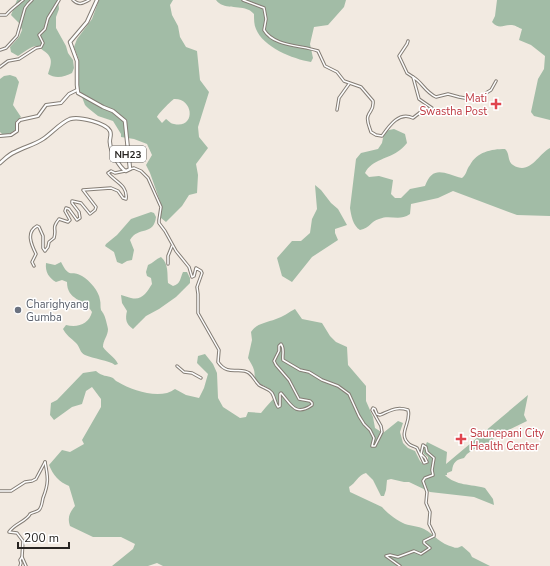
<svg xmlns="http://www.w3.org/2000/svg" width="550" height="566" font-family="'Nunito Sans',sans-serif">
<rect width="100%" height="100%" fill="#f2eae1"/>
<g fill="#a2bca6" fill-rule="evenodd">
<path d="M17,0h41l1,9 -3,8v11l10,18 2,7 5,7 1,8 -2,5c-7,4 -17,6 -24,1 3,-10 6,-16 -4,-23 -3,-2 -4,-5 -8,-5 -6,1 -13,7 -18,10l-7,-4 -1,-5 9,-10 3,-7 -2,-6 -9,-9z"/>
<path d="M99,0h74l-3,5 2,10 6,11 2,11 6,10 11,4 3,29 9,12 -11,35 1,10 9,11 -12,16 2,11 -1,18 -8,2 -7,11 -16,16 -5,-4v-14l-11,-31 -4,-8 6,-10 -5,-11 -13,-5 -13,-2v-3l-8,-13 -15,-5 -10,-8 -3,-3 -6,-16v-29l-5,-13 3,-8 15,-20zM174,99c20,-1 22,30 0,25 -3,0 -5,-3 -8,-5l-4,4 -5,-6c1,-3 15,-17 17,-18z"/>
<path d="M216,0h130l-2,7 -16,18 -14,2 -4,17 3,14 -2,4c-18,-3 -48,-15 -55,-33 -2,-4 -2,-10 -2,-15 -2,-2 -3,-3 -5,-4 -10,-5 -26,0 -33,-10z"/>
<path d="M497,0h53v120l-16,-4 -3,-4 7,-33 6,-10 1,-13 -14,-11 -12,-5 3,-11c-3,-1 -7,-4 -10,-4 -9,0 -13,5 -20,-3l3,-6z"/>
<polygon points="10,75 16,77 19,82 13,105 21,117 16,121 15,130 9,134 2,134 0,132 0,79 4,76"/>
<path d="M394,129l11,5 2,9c-2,2 -4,5 -7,7 -11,9 -28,9 -35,23l4,4 10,-1 14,4 -2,14 4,4h6l9,-9 15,-3c8,-22 20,-12 37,-8 5,-4 4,-8 8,-13 7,-13 21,-16 35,-16 5,4 2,12 8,16 17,11 25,-11 37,-17v68l-33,-1 -64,-24 -15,7 -27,6 -1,10c-12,8 -19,0 -31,5 -8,2 -9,9 -19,11 -7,-4 -9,-15 -10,-22l6,-49 5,-6 17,-4 4,-6 2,-10 5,-3z"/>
<polygon points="315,185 321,190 331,203 338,209 347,225 335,229 335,233 338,240 312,257 292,282 282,276 277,258 292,241 301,241 310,233 312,219 317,209"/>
<path d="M151,212l3,1 2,4c-2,19 -18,9 -26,23l4,10 -2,10 -5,1 -5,3 -5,-2 -3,-10 -9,-6 1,-2 11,-9 14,-16z"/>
<path d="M161,257c8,7 6,17 7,26l5,3c8,-2 7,-8 10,-14h4l3,6v5l-14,14 -17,12 -13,7 -13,13c-7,-5 -8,-10 -6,-18l-5,-8 -1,-8c4,1 6,2 10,3 11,3 16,-6 21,-14l-1,-6 -4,-2 -1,-4 2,-7c5,-2 8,-6 13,-8z"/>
<path d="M61,262c9,18 10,7 21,14 8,5 17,15 18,24 1,3 0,7 1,10 0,0 3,4 3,5 1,1 4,13 4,14 0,7 -5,11 -5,18 4,6 12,10 15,17l-3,1c-6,-5 -22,-6 -30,-10 -5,-2 -5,-8 -9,-12 -5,-5 -10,-8 -13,-14l3,-4c12,3 23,-1 26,-13 -8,-14 -25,-11 -25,-30l-5,-2 -6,2c-7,-4 -11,-10 -10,-19l9,2z"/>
<path d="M295,309l7,10 20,4 8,13 6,6 11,5 1,18 18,21v15l7,16 2,11 8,5 15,-12 5,2 -3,9 3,11 5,5 7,3 5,10 4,4 4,-2v-6l-4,-3 -1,-3 4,-9 20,10 -1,12 82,-69 -4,20 3,6 -27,13 -16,12 -6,1 -4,2 -7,5 -3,4c-8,2 -11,4 -12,13l-5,2v2h-2c11,11 26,9 40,13l8,11 1,6 -20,-8 -44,-5 -21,-10h-5l-13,-3 -4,1 -1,10 -2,6h-3l-8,-16 -7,-7c-8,2 -10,10 -17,14l1,5 32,15c6,7 16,14 23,17 7,2 13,2 19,5 11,6 16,15 29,18 4,2 6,0 9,-1l8,7 2,4 18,9h-327l-6,-3 -9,3h-36l21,-17 2,-5 -14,-7h-28l-23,-11c-3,-9 0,-14 5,-20l-6,-20c-10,-4 -16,-11 -20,-21l13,-15 8,2 14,-8 -2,-4 19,-33v-8l-9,-12 -6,4 -4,13 -10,3 -18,13 -4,-5 1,-12 6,-3 26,-27 13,-2c7,6 10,4 17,7 1,1 4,4 5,4 15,9 43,18 57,7l11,6 13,3 5,-10 4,-14 -11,-11 1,-7 7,-2 8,10 4,9 1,25 5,9 17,11 6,-1 2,-5 13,1 5,-6 9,-10c-6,-13 -15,-10 -19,-17 -2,-3 -1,-7 -2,-10 -1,-4 -4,-8 -6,-12l4,-18 -1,-8c6,-9 15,-9 25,-13 7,-2 13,-7 19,-10z"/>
</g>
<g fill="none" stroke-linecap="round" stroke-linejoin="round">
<defs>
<g id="minor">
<path d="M73,0c6,6 10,3 16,0"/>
<path d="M243,0l21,8 2,11 -2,11c10,17 38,15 54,21l7,15 12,6 7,9 17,6 12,14c1,9 -3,9 -5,15 -2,5 2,12 3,16l5,3 6,1c7,-10 17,-25 31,-18l9,-7 9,-2 1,-1 -13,-9 -6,-22c9,5 12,15 23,20l12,-3 11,3 11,2 15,-3 1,-3 5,-3 5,-9"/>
<path d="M0,15h6c5,-6 11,-10 17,-15"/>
<polyline points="408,41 407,44 399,56 407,73 413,77"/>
<polyline points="0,50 6,48 17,36 25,8 28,4 32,0"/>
<polyline points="0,67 8,61 19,59 36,48 41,47 43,43 39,35 45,29 48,18 59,0"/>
<polyline points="337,110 339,98 349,84"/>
<path d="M130,169l4,-1 7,3 7,7 13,29 -2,13v3l6,8 11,20 13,16 3,10 2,-1 2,-8 5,3 1,2 -5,14 1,7v19l21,37 -1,12c10,15 22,4 31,11 4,3 6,8 10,12 4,3 9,3 13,8 3,5 3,10 6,14l2,-1v-12l1,-1c10,11 14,24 31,12v-2l-2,-2 -11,-2 -10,-19 -13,-15 -2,-4 5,-10v-5l2,-2c4,5 1,11 2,16l17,10 9,2 13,8 16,6 11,8 10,22 5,8 6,6 4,8 -2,8h3l7,-14 -1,-6 -9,-16 1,-2 2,1 2,5 3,1c10,-4 16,-9 28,-5 4,12 -11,24 1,34 2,2 5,2 8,4l7,15 3,-1 -2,-4 -4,-4 2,-9 3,2 1,5 7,6 -2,12 1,5 -8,3 -2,3 4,11 -1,11 4,9 -1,12 5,10v2l-10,5v2l6,5 -9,6 -7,-3 -16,6 -8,-2 -4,1 14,10"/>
<polyline points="168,264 168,256 172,246"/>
<path d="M34,266l-2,-4 4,-8c-5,-10 -10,-22 1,-28l2,1 4,9v12l2,3 3,-4 1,-5 5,-4c3,-10 -3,-9 5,-19l9,3 2,-2 -5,-9 1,-3 3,1 8,11 3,-2 -1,-6 -7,-9v-2l9,2 9,11 5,-4 1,-3 -13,-17 28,-2 7,3 5,7 3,1c2,-14 -11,-17 -18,-26l3,-2 4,2 10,-2"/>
<polyline points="177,366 184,372 192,373 201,378"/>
<polyline points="0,491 11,491 25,482 32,481 36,479 45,462"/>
<polyline points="22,557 26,566"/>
<path d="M20,566l1,-3 -1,-3 2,-3 1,-16 -6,-8 -8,-1c5,-8 18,-11 21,-18 3,-2 7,-2 9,-4 3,-3 3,-8 4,-12 6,-15 5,-21 2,-36"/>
</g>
<polyline id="secondary" points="0,136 11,135 17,131 17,123 20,120 38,116 46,105 61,103 69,94 77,90"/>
<path id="primary" d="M0,163c5,-4 9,-9 15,-11 9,-5 19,-7 28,-13 9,-6 17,-16 27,-20 9,-3 36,4 40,12 2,4 -1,8 0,12 0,7 10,26 16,28l4,-2 -5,-48 -12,-10 -10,-4 -25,-14 -1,-8v-24l-7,-19 17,-20 10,-22"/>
</defs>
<use href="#minor" stroke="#847d75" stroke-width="3.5"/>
<use href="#secondary" stroke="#847d75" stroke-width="4"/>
<use href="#primary" stroke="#847d75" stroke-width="4.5"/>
<use href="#minor" stroke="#fff" stroke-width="1.5"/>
<use href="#secondary" stroke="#fff" stroke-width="2"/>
<use href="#primary" stroke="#fff" stroke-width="2.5"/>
</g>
<g fill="#e0444e" stroke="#fff" stroke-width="1.5">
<path d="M494 98h4v4h4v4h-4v4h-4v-4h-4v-4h4z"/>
<path d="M459 433h4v4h4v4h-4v4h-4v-4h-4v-4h4z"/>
</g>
<circle fill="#6b7280" stroke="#fff" stroke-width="1.5" cx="18" cy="310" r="4"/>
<g text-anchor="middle" stroke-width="3" stroke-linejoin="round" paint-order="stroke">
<rect fill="#fff" stroke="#686664" stroke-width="1" x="110" y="146" width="36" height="16" rx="3"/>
<g font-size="10" font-weight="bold" fill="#272421">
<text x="128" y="158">NH23</text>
</g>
<g font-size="11" fill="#be3a42" stroke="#fff" text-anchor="end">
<text x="487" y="102">Mati<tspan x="487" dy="13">Swastha Post</tspan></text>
<text x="470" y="437" text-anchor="start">Saunepani City<tspan x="470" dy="13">Health Center</tspan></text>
</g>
<g font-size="11" fill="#5b616d" stroke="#fff" text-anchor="start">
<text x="26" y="308">Charighyang<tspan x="26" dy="13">Gumba</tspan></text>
</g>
</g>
<path d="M18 542v6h51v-6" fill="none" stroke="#272421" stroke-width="2"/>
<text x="24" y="542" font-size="12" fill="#272421" stroke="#ffffff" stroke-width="3" paint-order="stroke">200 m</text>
</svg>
